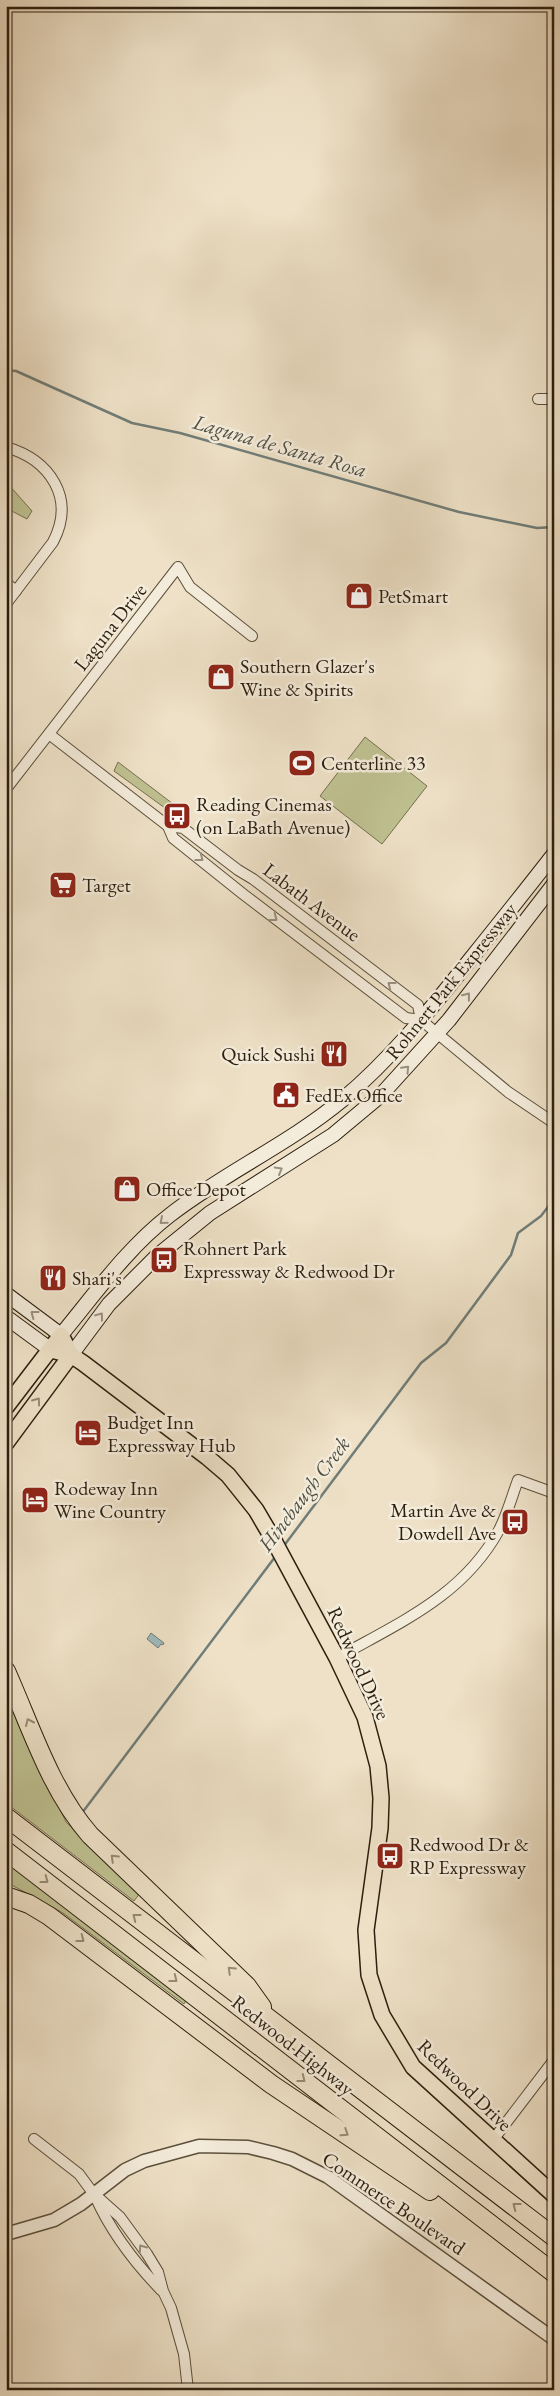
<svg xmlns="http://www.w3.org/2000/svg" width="560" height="2396" font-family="'EB Garamond',serif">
<rect width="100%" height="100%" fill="#eee1c7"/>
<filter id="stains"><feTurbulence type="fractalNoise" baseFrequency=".004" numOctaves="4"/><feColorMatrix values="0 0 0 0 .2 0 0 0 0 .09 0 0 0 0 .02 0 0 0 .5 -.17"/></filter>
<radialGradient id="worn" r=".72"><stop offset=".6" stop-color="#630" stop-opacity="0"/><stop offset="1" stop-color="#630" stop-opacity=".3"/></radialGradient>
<g fill="#bfc191" stroke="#767050">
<polygon points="8,484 32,511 27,519 6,508"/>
<polygon points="365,737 427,786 382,844 320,796"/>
<polygon points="118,762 181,810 176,816 114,771"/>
<polygon points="6,1691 66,1822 140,1893 134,1901 6,1803"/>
<polygon points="6,1860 188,1997 184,2004 63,1913 6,1882"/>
</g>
<polygon fill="#9ebbbf" stroke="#707d78" points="151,1633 164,1643 163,1645 161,1644 158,1648 147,1639"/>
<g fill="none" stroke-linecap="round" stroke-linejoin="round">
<g stroke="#707d78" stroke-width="2.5">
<polyline points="6,370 16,371 132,423 180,433 459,512 537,528 554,527"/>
<polyline points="283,1547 421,1363 446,1343 511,1255 518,1233 541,1216 554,1199"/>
<polyline points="82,1813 275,1557"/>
</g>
<defs>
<g id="minor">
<polyline points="538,399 554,399"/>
<path d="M6,447c44,13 70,51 47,95l-47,62"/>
<polyline points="6,583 16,591"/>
<polyline points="49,734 168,826 183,828 238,870 253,879 418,1005 421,1020"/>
<polyline points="6,789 178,567 190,587 252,636"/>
<polyline points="168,826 173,838 243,894 406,1018 421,1020 508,1092 554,1123"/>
<path d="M337,1658c63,-36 126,-62 162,-128 8,-15 13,-34 19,-50l36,13"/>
<polyline points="34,2139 79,2174 93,2193 120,2217 147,2254 158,2272 163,2291 171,2308 184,2354 188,2390"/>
<polyline points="493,2140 554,2060"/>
<path d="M95,2196c15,34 40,67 66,94"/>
</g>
<polyline id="tertiary" points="6,2234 54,2220 81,2204 125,2170 144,2161 199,2146 248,2147 273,2153 292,2159 328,2177 554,2339"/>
<g id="secondary">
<path d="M6,1294l55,41c34,-41 66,-87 109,-120 54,-42 119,-71 172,-115 49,-41 88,-90 127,-139 29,-36 57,-71 85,-107"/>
<polyline points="6,1317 51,1350"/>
<polyline points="71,1355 109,1304 157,1256 210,1213 333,1135 381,1095 449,1020 554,884"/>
</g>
<g id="primary">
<polyline points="51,1350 71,1355 83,1363 207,1457 228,1475 256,1510 273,1539 337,1658 365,1717 378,1766 381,1798 380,1828 366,1930 369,1975 382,2015 413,2067 554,2195"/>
<polyline points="6,1407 61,1335 71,1355"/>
<polyline points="6,1443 71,1355"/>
</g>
<g id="motorway">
<path d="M6,1671c25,56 44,118 84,164l157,151 15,21"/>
<polyline points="6,1817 554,2237"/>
<polyline points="6,1851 554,2273"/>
<polyline points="6,1896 29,1904 49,1916 271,2084 430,2191"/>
</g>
</defs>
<use href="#minor" stroke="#5c503c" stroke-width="12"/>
<use href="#tertiary" stroke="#5c503c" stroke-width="15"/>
<use href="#secondary" stroke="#2c1f0e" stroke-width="16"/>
<use href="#primary" stroke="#2c1f0e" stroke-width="18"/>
<use href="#motorway" stroke="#2c1f0e" stroke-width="20"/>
<use href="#minor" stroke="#f4ecdb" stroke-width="10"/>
<use href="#tertiary" stroke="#f4ecdb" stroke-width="12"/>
<use href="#secondary" stroke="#f4ecdb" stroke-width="14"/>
<use href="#primary" stroke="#eee1c7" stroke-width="15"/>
<use href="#motorway" stroke="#eee1c7" stroke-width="18"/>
</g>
<defs><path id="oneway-chevron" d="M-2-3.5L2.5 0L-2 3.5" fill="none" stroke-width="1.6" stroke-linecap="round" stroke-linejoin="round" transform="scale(1.25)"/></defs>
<g stroke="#9a907f">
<use href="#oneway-chevron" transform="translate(200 858) rotate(38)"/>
<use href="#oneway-chevron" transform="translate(274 918) rotate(37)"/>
<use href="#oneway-chevron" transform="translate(391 985) rotate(-142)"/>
<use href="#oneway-chevron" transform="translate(467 996) rotate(-52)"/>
<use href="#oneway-chevron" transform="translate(406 1069) rotate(-47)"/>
<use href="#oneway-chevron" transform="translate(279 1170) rotate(-30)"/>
<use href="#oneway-chevron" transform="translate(163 1221) rotate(139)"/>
<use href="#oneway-chevron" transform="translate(34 1314) rotate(-143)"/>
<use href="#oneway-chevron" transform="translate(100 1316) rotate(-53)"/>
<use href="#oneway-chevron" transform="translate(142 2248) rotate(-125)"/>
</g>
<g stroke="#978a74">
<use href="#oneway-chevron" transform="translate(37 1401) rotate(-54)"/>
<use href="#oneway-chevron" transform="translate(29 1722) rotate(-114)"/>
<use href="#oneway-chevron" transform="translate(114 1858) rotate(-136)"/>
<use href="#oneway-chevron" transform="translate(45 1880) rotate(37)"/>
<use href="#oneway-chevron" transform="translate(136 1917) rotate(-142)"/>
<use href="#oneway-chevron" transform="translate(81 1939) rotate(37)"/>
<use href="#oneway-chevron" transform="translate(231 1970) rotate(-136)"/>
<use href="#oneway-chevron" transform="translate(174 1979) rotate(38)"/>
<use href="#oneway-chevron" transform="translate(302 2079) rotate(38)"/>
<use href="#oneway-chevron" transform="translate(345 2133) rotate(33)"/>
<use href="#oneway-chevron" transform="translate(516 2206) rotate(-142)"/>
</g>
<defs>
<symbol id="shop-square" viewBox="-11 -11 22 22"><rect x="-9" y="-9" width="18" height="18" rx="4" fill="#8f2418" stroke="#f4ecdb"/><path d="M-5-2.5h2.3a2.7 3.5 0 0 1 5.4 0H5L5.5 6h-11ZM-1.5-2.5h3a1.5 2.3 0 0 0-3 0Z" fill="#fff"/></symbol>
<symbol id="stadium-square" viewBox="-11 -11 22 22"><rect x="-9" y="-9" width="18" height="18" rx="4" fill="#8f2418" stroke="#f4ecdb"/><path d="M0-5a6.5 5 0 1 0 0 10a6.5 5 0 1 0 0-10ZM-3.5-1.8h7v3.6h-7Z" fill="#fff"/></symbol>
<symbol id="bus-square" viewBox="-11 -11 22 22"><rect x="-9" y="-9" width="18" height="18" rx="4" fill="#8f2418" stroke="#f4ecdb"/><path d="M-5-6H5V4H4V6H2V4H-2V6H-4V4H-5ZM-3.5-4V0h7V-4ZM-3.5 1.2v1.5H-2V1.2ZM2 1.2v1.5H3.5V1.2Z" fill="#fff"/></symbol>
<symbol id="supermarket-square" viewBox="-11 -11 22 22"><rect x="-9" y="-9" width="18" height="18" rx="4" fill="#8f2418" stroke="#f4ecdb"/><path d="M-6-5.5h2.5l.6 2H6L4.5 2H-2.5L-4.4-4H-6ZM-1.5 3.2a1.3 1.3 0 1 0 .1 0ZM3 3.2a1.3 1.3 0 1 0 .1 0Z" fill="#fff"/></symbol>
<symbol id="restaurant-square" viewBox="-11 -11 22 22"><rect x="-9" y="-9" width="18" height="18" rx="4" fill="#8f2418" stroke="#f4ecdb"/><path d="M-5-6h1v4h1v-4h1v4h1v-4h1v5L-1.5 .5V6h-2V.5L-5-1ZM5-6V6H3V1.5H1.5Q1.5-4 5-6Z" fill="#fff"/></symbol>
<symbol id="civic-square" viewBox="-11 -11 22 22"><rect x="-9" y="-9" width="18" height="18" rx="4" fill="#8f2418" stroke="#f4ecdb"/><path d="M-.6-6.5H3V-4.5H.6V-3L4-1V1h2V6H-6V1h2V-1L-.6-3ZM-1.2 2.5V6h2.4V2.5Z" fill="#fff"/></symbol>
<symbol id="hotel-square" viewBox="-11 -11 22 22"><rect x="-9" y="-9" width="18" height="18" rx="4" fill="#8f2418" stroke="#f4ecdb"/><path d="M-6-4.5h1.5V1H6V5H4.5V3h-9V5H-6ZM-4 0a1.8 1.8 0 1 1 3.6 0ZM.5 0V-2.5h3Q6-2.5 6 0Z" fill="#fff"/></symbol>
</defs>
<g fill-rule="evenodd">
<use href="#shop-square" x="343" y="580" width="32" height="32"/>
<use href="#shop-square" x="205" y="661" width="32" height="32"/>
<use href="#stadium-square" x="286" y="747" width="32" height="32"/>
<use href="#bus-square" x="161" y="800" width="32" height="32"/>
<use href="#supermarket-square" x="47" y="869" width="32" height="32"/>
<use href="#restaurant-square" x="318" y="1038" width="32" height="32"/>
<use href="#civic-square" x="270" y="1079" width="32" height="32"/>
<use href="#shop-square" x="111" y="1173" width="32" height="32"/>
<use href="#bus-square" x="148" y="1244" width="32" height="32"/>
<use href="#restaurant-square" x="37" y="1262" width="32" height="32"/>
<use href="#hotel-square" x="72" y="1417" width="32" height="32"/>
<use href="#hotel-square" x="19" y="1484" width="32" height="32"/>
<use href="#bus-square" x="499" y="1506" width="32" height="32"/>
<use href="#bus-square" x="374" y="1840" width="32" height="32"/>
</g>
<g text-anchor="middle" stroke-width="5" stroke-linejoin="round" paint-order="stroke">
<g font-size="20" fill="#2c1f0e" stroke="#f4ecdb" text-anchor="start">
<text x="378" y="603">PetSmart</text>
<text x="240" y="673">Southern Glazer's<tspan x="240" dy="23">Wine &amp; Spirits</tspan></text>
<text x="321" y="770">Centerline 33</text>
<text x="196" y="811">Reading Cinemas<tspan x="196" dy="23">(on LaBath Avenue)</tspan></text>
<text x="82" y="892">Target</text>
<text x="315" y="1061" text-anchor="end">Quick Sushi</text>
<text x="305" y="1102">FedEx Office</text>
<text x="146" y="1196">Office Depot</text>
<text x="183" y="1255">Rohnert Park<tspan x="183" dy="23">Expressway &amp; Redwood Dr</tspan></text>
<text x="72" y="1285">Shari's</text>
<text x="107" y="1429">Budget Inn<tspan x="107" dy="23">Expressway Hub</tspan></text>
<text x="54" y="1495">Rodeway Inn<tspan x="54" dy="23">Wine Country</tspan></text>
<text x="496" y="1517" text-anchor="end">Martin Ave &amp;<tspan x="496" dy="23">Dowdell Ave</tspan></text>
<text x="409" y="1851">Redwood Dr &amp;<tspan x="409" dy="23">RP Expressway</tspan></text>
</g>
<g font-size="20" fill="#2c1f0e" stroke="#f4ecdb">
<text transform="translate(110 627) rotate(-52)" y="7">Laguna Drive</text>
<text transform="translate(312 902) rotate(37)" y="7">Labath Avenue</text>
<text transform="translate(451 981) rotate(-51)" y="7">Rohnert Park Expressway</text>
<text transform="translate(359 1663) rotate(65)" y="7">Redwood Drive</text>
<text transform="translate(293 2045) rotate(38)" y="7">Redwood Highway</text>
<text transform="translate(465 2085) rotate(44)" y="7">Redwood Drive</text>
<text transform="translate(394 2203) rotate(34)" y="7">Commerce Boulevard</text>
</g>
<g font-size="21" font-style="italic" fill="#4e4e43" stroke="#f4ecdb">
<text transform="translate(280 446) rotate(16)" y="7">Laguna de Santa Rosa</text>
<text transform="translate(304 1494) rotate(-53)" y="7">Hinebaugh Creek</text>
</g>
</g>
<rect width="560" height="2396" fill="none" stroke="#eee1c7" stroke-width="25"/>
<rect x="8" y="8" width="545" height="2381" fill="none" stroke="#2c1f0e" stroke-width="2.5"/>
<rect x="12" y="12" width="535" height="2371" fill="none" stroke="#2c1f0e"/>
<rect width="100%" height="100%" filter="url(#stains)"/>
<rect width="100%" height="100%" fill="url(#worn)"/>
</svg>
